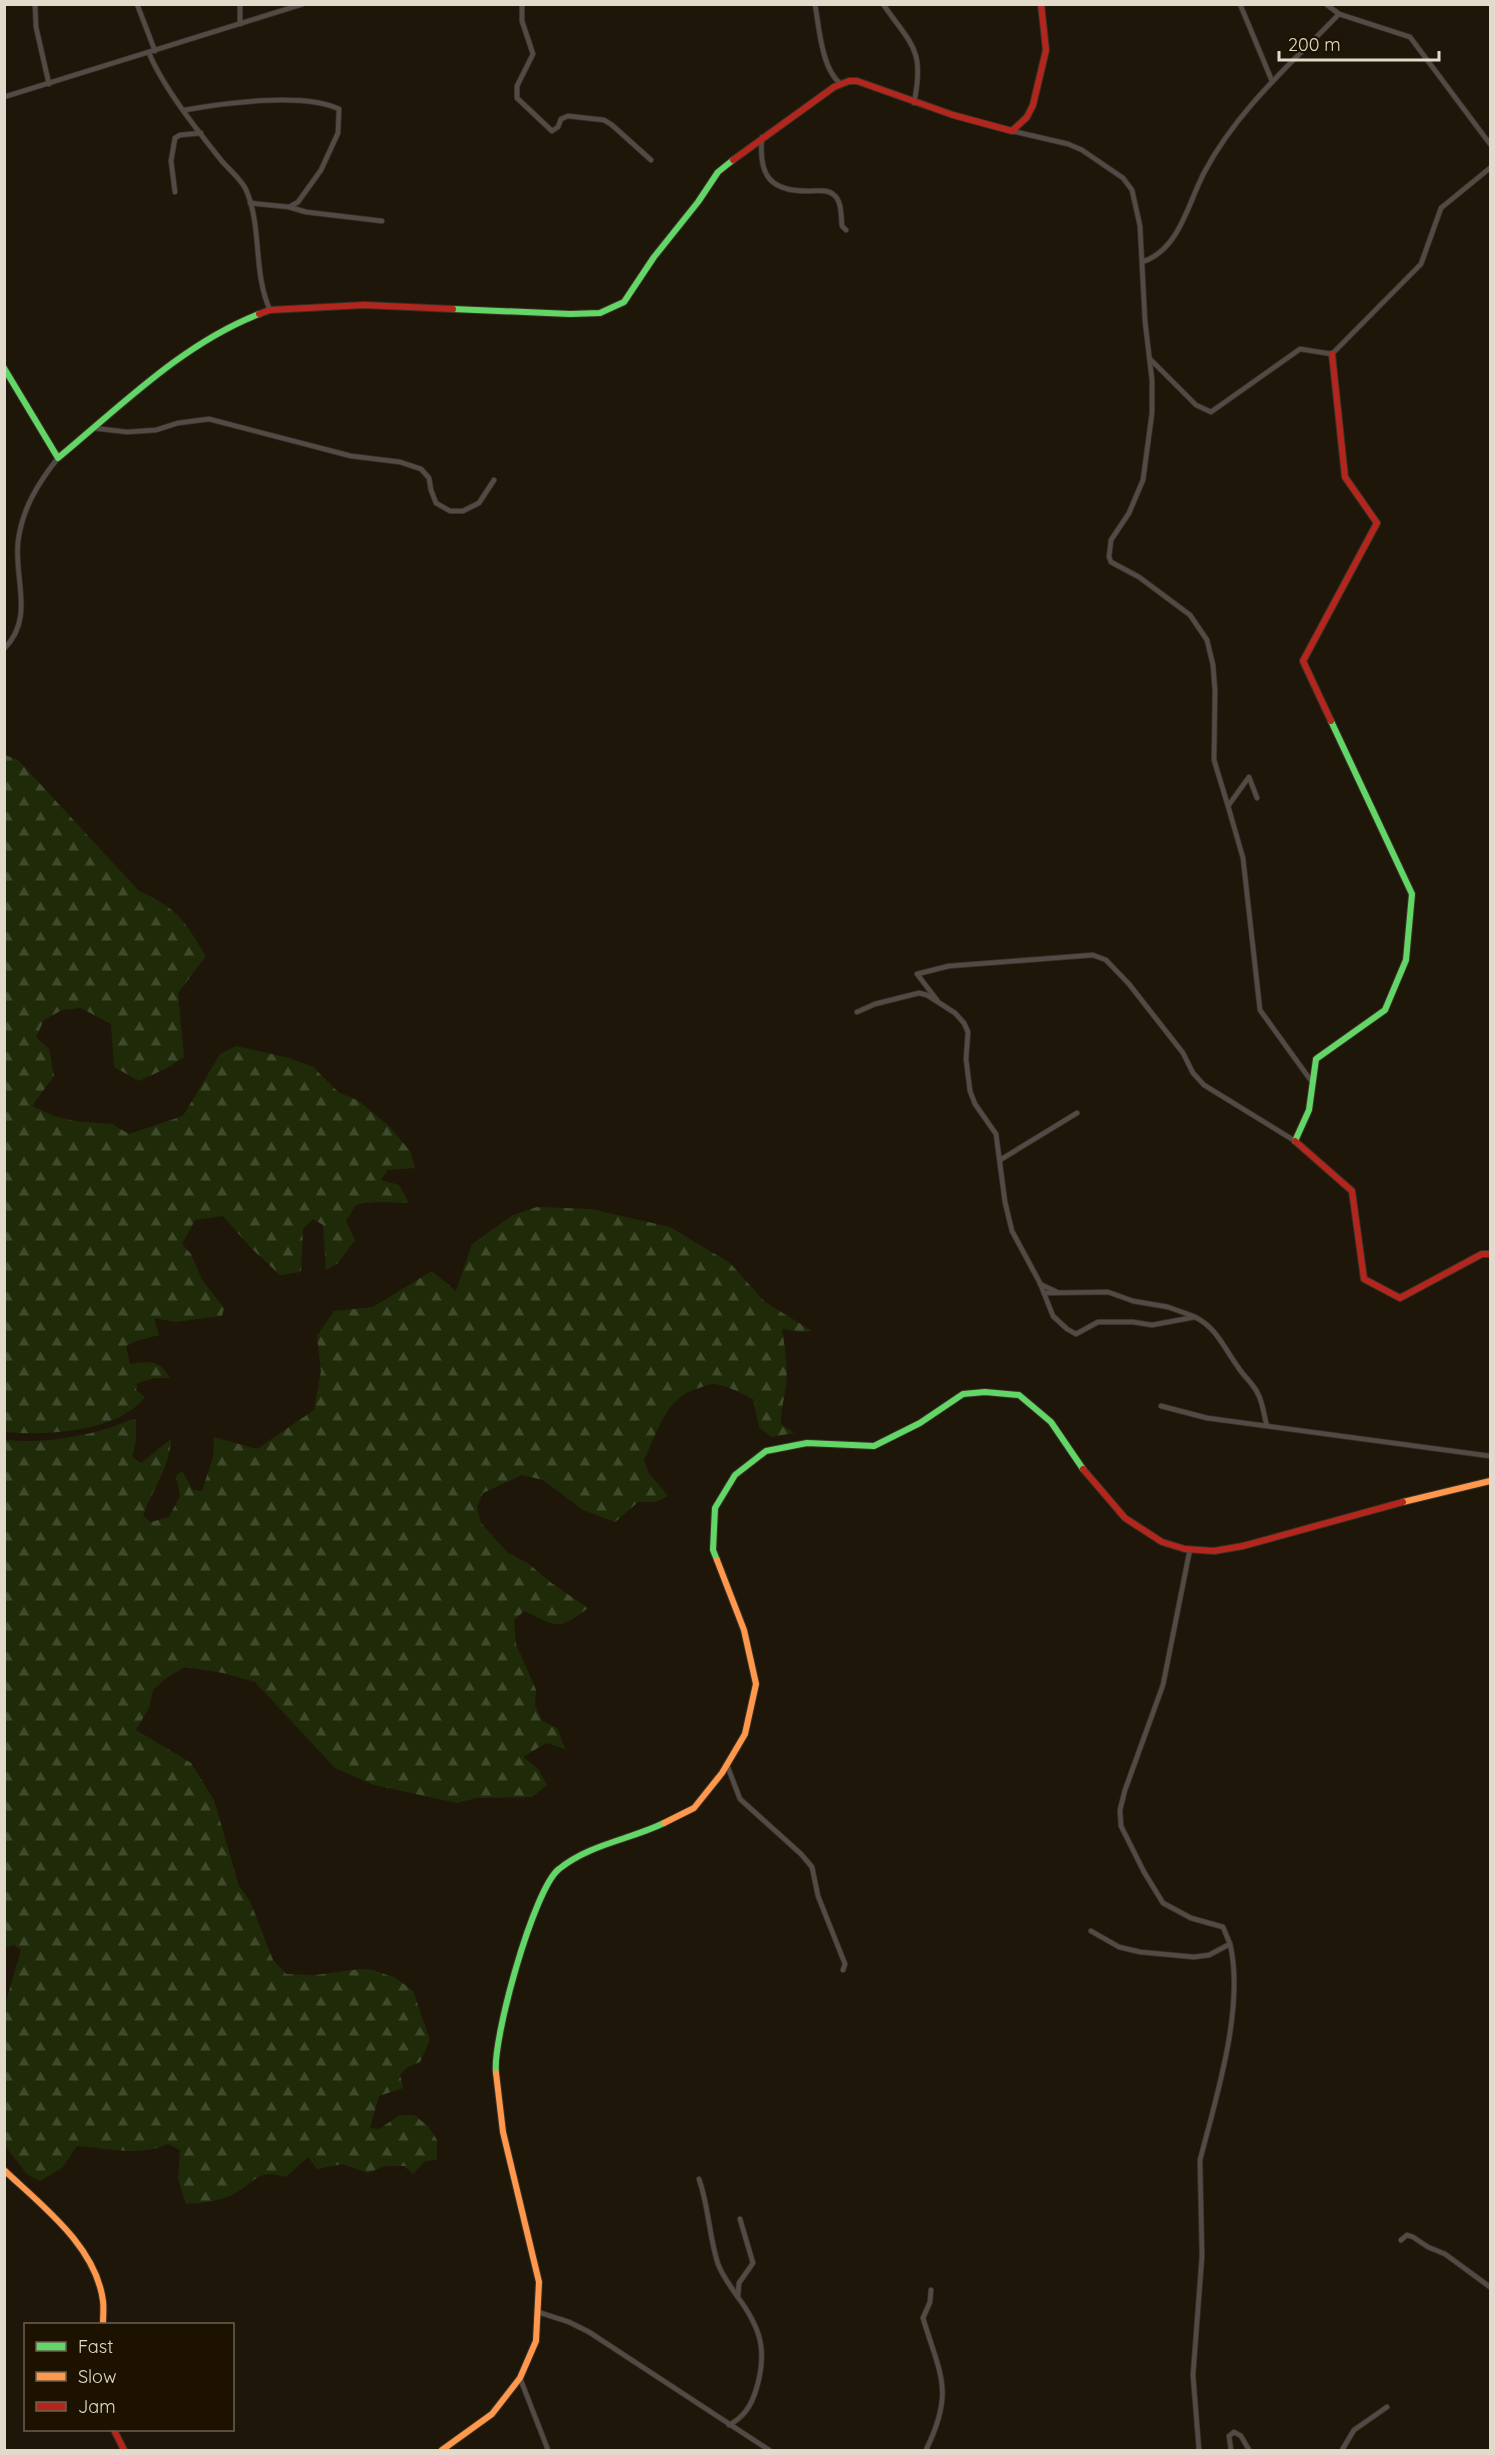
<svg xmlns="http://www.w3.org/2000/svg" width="1495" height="2455" font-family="Quicksand,sans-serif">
<defs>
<pattern id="forest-firs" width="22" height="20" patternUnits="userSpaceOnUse" patternTransform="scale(1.5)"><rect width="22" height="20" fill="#1f2b08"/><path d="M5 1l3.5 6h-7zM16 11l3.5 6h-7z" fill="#3f492b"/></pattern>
</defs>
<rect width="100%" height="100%" fill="#1e1709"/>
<g fill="url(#forest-firs)">
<path d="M5,755l13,5 121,131c40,18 45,30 67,65l-28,37 6,64 -15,10 -30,14 -25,-14 -3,-43 -30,-16 -19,2 -18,10 -8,17 13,12 5,27 -22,30 22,10 20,5 38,3 17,10 54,-18 37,-62 16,-8 53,12 24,9 25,25 21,9 30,25 21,25 5,17 -28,2 -6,10 18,5 10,18c-18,0 -37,-3 -53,2l-10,16 9,19 -17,23 -12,7 -3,-45 -10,-6 -10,10 -2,43 -21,3 -30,-28 -27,-31 -28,4 -13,24 9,10 11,26 22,28 -2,8 -47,6 -21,-4 5,17 -22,6 -11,5 4,18c20,-2 28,-6 40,14h-16l-17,5 -1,7 9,7c-27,35 -99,39 -140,35z"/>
<path d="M537,1207l54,2 79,18 60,36 35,39 47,29 -13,1 -17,-3c3,19 6,38 4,57 -2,13 -5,24 -5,38l13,9 -23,4 -12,-10 -6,-28c-11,-5 -28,-15 -40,-15 -5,0 -10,3 -14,4 -34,9 -41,44 -55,72l4,12 20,24 -12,6h-18l-23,20 -32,-12 -40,-30 -21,-5 -39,18 -6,14 4,16 26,29 22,12 21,18 38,26c-31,24 -30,18 -64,3l-10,9 2,24 20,46 -1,15 7,16 15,7 8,21 -19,-6 -23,14 15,12 9,16 -15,12 -56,1 -19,5 -83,-18 -39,-17 -80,-86 -32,-9 -38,-6 -19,11 -13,12 -4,18 -13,22 55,33 23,37 25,86 11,15 23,59 13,14 29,1 46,-6 12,1 23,8 17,13 17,49 -10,22 -12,5 -8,8 3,13 -24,8 -9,32 9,1 21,-14h14l14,11 9,14v20l-12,1 -12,13 -8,-8h-20l-17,7 -26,-9 -25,5 -9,-12 -22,20c-32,-10 -33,10 -59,20 -14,5 -27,6 -41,7l-8,-25 2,-29 -12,-6c-28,13 -61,4 -91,2l-15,22 -22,13 -13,-7 -22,-28v-141l16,-55 -7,-5 -10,3 1,-508c39,4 91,-4 127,-21l4,1v21l-4,16 9,6 30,-24c-1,28 -19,51 -28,77l8,6 18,-5 11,-21 -4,-20 6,-5 11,19 9,1 11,-34 1,-20 43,12 57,-39 7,-39 -4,-35 17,-25 39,-4 59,-36 24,20 16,-47 41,-29z"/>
</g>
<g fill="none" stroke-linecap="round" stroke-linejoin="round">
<defs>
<g id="street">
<polyline points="35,4 36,27 49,84"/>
<polyline points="137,4 155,51"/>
<polyline points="240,4 240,24"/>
<polyline points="522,4 522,21 533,54 517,86 517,98 552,131 558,127 561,119 568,116 604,120 612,125 651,160"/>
<path d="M815,4c4,24 7,66 26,80"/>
<path d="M883,4c29,42 42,45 31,99"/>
<polyline points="1240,4 1272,81"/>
<polyline points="1326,4 1339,14 1410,37 1490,144"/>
<path d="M149,53c14,34 48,77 72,107 8,10 22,20 26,32 15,37 6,81 23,118"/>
<polyline points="4,97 303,4"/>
<path d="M185,110c38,-7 119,-18 154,-1l-1,24 -17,37 -23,32 -9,5 -39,-4"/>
<polyline points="1012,131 1068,144 1082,150 1123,178 1132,190 1140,226 1145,321 1152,380 1152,413 1143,480 1129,513 1111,540 1109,557 1111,562 1139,577 1190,615 1207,640 1213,665 1215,691 1214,760 1228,806"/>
<path d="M762,137c-4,40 9,55 49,54 7,0 17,-2 23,4 8,6 7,22 8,31l4,4"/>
<polyline points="175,192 171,161 175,138 180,135 201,133"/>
<polyline points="289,207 306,212 382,221"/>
<path d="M1142,262c38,-12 46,-60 63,-91 33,-62 86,-107 134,-157"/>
<polyline points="1151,360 1196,405 1211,412 1300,349 1332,354 1421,264 1441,208 1490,168"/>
<polyline points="93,428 127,432 156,430 178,423 209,419 351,456 400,462 421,469 429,478 431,490 436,503 450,511 463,511 479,503 494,480"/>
<path d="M4,649c31,-31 10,-69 14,-107 4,-33 20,-59 40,-84"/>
<polyline points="1257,798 1249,777 1228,806 1243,858 1260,1010 1312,1082"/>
<polyline points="937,1000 917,974 949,966 1093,955 1106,960 1129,984 1183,1053 1193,1073 1204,1085 1295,1141"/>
<path d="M857,1012l18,-8 44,-11 8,2 28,18 9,10 4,9 -2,27 4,32 5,13 21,30 9,68 7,29 28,52 13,33 14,13 9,5 22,-12h35l19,3 43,-8c22,11 29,31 43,50 6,10 15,16 20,27 5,9 6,22 9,32"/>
<polyline points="1000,1160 1077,1113"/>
<polyline points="1040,1284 1057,1292"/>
<polyline points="1044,1293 1108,1292 1133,1301 1168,1307 1193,1316"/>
<polyline points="1161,1406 1207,1418 1490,1456"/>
<polyline points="727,1765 740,1799 801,1854 812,1867 818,1896 845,1964 843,1970"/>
<polyline points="1091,1931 1119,1947 1140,1952 1194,1957 1209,1955 1230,1944 1223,1927 1191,1918 1163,1903 1144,1872 1121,1826 1120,1810 1125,1790 1163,1685 1190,1549"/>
<path d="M699,2179c10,28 10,58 19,85 5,13 12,21 19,32 24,32 31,55 19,94 -5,16 -12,27 -27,35"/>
<polyline points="1401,2240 1407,2235 1413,2237 1428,2247 1445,2254 1490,2287"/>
<polyline points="738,2296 739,2283 753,2263 740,2219"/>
<polyline points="538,2312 569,2322 589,2332 769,2450"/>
<polyline points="520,2378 548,2450"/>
<path d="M926,2450c29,-59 14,-75 -3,-132l7,-16 1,-12"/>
<path d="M1199,2450l-6,-75 9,-119 -2,-96c16,-62 45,-153 30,-216"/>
<polyline points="1231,2450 1229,2436 1234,2432 1241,2436 1249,2450"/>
<polyline points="1342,2450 1354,2430 1387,2407"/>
</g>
<g id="fast">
<polyline points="453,309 570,314 600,313 624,302 654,257 698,202 718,172 733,160"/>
<path d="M4,368l54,90c63,-52 124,-114 201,-144"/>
<polyline points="1295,1141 1309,1110 1316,1059 1385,1010 1406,960 1412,894 1331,721"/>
<polyline points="717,1560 713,1550 715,1508 735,1475 766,1451 807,1443 874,1446 920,1423 963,1394 985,1392 1019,1395 1051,1422 1083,1469"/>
<path d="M496,2073c-4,-33 38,-185 63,-204 31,-25 70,-29 105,-46"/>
</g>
<g id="slow">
<polyline points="1403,1502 1490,1481"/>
<polyline points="664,1823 694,1808 722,1773 745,1734 756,1684 744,1630 717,1560"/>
<path d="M4,2170c37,35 92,76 99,131 1,7 0,15 0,23"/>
<polyline points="442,2450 492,2414 520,2378 536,2341 539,2282 503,2132 496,2073"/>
</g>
<g id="jam">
<polyline points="733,160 834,87 849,81 857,81 953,115 1012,131 1027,117 1033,105 1046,50 1041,4"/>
<polyline points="259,314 270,310 364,305 453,309"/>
<polyline points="1331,721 1303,661 1377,523 1345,477 1332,354"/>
<polyline points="1295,1141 1352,1191 1364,1279 1400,1298 1482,1254 1490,1254"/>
<polyline points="1083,1469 1125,1518 1162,1542 1185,1549 1214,1551 1243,1546 1403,1502"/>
<polyline points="114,2430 124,2450"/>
</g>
</defs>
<use href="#street" stroke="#383126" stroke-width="6"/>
<use href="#fast" stroke="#383126" stroke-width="8"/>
<use href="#slow" stroke="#383126" stroke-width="8"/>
<use href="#jam" stroke="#383126" stroke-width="8"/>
<use href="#street" stroke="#534945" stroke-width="4.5"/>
<use href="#fast" stroke="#63d668" stroke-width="6"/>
<use href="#slow" stroke="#ff974d" stroke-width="6"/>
<use href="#jam" stroke="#b3261e" stroke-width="6"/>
</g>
<rect width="1495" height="2455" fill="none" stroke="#e2daca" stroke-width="12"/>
<rect x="24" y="2323" width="210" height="108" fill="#1d1100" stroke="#6c6151" stroke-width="1.5"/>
<rect x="36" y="2342" width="30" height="9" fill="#63d668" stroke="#6c6151" stroke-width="1.5"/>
<text x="78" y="2353" font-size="18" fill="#e2daca">Fast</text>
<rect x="36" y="2372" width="30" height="9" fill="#ff974d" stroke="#6c6151" stroke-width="1.5"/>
<text x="78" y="2383" font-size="18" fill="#e2daca">Slow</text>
<rect x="36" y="2402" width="30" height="9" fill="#b3261e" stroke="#6c6151" stroke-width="1.5"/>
<text x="78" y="2413" font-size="18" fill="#e2daca">Jam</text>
<path d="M1279 51v9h160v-9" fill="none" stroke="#e2daca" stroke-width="3"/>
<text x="1288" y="51" font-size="18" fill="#e2daca" stroke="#1d1100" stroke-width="4.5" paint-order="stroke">200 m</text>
</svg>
